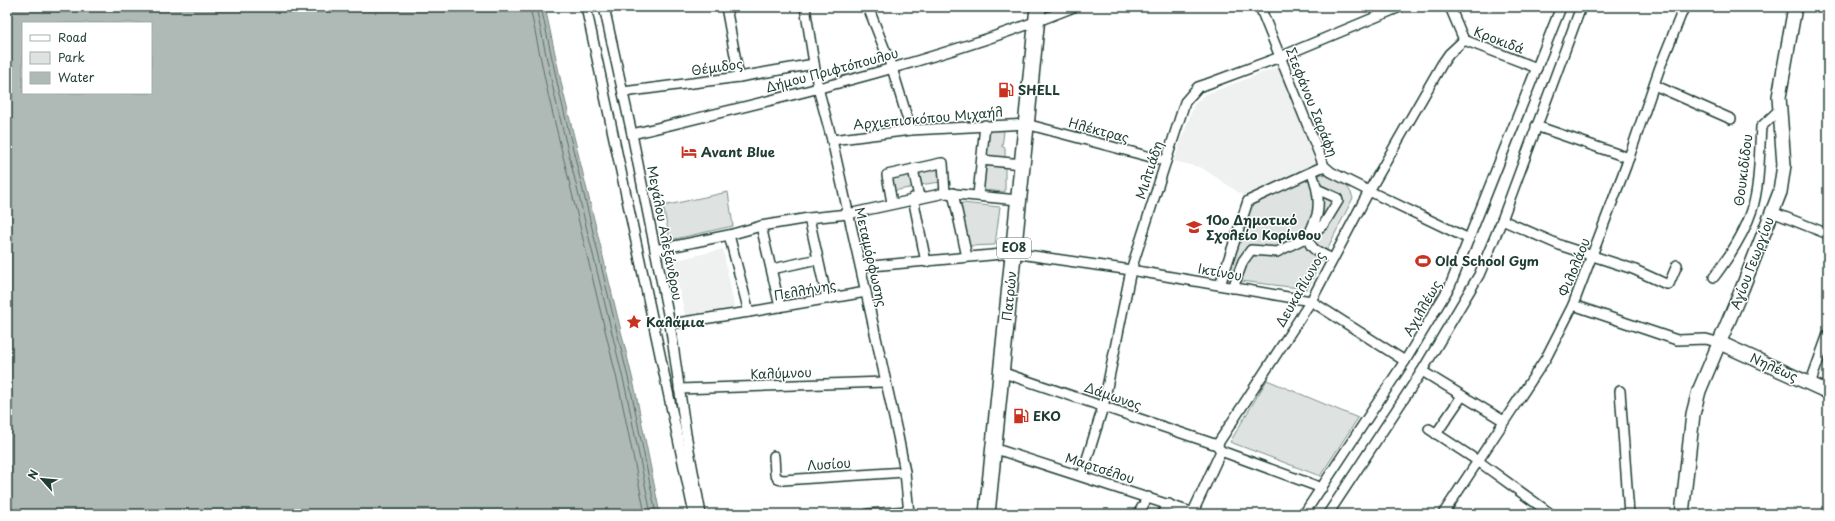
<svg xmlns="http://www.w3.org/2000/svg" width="1835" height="521" font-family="'Playpen Sans',sans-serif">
<rect width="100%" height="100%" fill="#fff"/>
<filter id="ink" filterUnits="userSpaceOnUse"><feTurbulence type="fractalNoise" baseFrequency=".025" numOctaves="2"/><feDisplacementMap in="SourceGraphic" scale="8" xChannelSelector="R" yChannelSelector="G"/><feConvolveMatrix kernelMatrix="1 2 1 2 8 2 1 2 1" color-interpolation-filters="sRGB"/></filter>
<g filter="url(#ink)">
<g fill="#eef1f0">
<polygon points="1280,66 1316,166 1244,196 1202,168 1174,161 1194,105 1204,95"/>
<polygon points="723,249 735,311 686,319 673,261"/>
</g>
<g fill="#dee3e2" stroke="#7e908b">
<polygon points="991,130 1002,130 1004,132 1002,147 1005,147 1005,157 1001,160 986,156 989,132"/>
<polygon points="989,164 1005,166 1005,192 984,190 982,187 985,167"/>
<polygon points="939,166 941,182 919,185 916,170"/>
<polygon points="910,172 915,187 893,191 890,177"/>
<path d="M1322,174c13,4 27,9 31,24l-46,91 -83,-10 24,-72 57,-28z"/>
<polygon points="728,192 733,226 670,240 663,206"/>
<polygon points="962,203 1000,207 995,245 970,246 967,244 960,205"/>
<polygon points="1267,380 1358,418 1320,476 1230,442"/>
</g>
<path fill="#afbab7" stroke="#758883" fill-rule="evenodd" d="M7,7h538l18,84 72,298 25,125h-653zM23,23h128v70h-128z"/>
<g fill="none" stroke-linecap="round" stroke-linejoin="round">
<g stroke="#596f68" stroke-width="1">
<polyline points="530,7 548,94 620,392 645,514"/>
<polyline points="536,7 554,93 626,391 651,514"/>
<polyline points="541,7 559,91 631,390 656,514"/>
</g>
<defs>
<g id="street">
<polyline points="586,7 694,514"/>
<polyline points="604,7 632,134 670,324 686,434 701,514"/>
<polyline points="726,7 739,77"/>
<polyline points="805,7 818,88 832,140 898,436 905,472 909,514"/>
<polyline points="868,7 892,68 911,130"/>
<polyline points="1260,7 1324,166 1331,172 1369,191 1469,239"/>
<polyline points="1450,7 1464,40 1537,68"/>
<polyline points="1654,85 1731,119"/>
<polyline points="623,92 739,77 814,64"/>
<polyline points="1536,126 1629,158"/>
<path d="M632,134c149,-36 300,-70 442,-127"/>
<polyline points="832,140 911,130 1026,124 1166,161"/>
<polyline points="982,160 1022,164"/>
<polyline points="913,169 919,197"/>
<path d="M1312,173c5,13 8,28 5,42 -2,6 -5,12 -7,18 -6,15 12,21 23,26"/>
<polyline points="953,193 967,257"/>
<polyline points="978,195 985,125"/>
<polyline points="913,198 926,262"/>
<polyline points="892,203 887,175 941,163 943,163 945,193"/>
<polyline points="1772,212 1828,234"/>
<polyline points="809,218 827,299"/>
<polyline points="1502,220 1562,246 1633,269 1666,284 1669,284 1677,265"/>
<polyline points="761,226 780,307"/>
<polyline points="729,235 749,312"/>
<polyline points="655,250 729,235 761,226 809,218 848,214 945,193 1018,200"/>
<polyline points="861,267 1013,253 1131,270 1311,301 1405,361"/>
<polyline points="772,269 818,259"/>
<path d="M1714,277c15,-20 30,-42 38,-67 8,-25 7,-56 9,-83l17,-16"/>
<polyline points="1220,285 1248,201 1324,166"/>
<polyline points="1233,288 1243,261 1251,250 1277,252 1309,236 1324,224 1338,201 1337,198 1317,189"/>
<polyline points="1573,305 1677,340 1706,339 1720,343"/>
<polyline points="670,324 749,312 866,292"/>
<polyline points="1422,371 1504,421"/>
<polyline points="1001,372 1217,445"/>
<polyline points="1810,384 1828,334"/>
<polyline points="679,389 885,382"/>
<polyline points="1620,391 1629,514"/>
<polyline points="1429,429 1478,461 1551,514"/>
<polyline points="1436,434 1462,396"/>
<polyline points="993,448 1197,514"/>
<polyline points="1221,451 1322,488"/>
<polyline points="774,456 775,474 778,479 783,480 905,472"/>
<polyline points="1082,475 1103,407 1131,270 1185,102 1198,87 1207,84 1280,57 1400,7"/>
<polyline points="1193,512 1221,451 1217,445 1311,301 1369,191 1442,64 1449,54 1464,40"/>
<polyline points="868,514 908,511"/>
<polyline points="1138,514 1148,497"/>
<polyline points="1162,514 1169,504"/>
<polyline points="1304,514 1405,361 1450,286 1561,7"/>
<polyline points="1328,514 1422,371 1479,275 1502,220 1581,7"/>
<polyline points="1443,514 1546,358 1573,305 1626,166 1660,67 1684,7"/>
</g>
<g id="secondary">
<polyline points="1720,343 1828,392"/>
<polyline points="1682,514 1693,414 1699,391 1742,289 1780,192 1784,165 1779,97 1795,7"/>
</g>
<polyline id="primary" points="987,514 1038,7"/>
</defs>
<use href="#street" stroke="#1f3d34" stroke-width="12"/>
<use href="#secondary" stroke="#1f3d34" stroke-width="16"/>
<use href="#primary" stroke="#1f3d34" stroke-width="18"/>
<use href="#street" stroke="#fff" stroke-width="9"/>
<use href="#secondary" stroke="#fff" stroke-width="13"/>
<use href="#primary" stroke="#fff" stroke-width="15"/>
</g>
</g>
<defs>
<symbol id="fuel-bare" viewBox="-9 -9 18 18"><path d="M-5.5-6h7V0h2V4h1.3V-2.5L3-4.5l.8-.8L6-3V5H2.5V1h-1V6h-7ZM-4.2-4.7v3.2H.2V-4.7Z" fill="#c8321e" stroke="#fff" stroke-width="2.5" paint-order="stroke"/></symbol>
<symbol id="hotel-bare" viewBox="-9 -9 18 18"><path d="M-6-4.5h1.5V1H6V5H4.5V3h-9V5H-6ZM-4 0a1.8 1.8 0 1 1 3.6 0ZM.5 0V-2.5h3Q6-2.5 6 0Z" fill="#c8321e" stroke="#fff" stroke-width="2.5" paint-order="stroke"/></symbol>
<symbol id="school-bare" viewBox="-9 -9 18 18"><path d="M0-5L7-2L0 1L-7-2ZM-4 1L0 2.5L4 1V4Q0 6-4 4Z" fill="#c8321e" stroke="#fff" stroke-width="2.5" paint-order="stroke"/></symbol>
<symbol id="stadium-bare" viewBox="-9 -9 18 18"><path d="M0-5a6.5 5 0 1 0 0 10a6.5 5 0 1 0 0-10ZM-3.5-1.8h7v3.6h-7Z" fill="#c8321e" stroke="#fff" stroke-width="2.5" paint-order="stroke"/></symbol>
<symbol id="sight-bare" viewBox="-9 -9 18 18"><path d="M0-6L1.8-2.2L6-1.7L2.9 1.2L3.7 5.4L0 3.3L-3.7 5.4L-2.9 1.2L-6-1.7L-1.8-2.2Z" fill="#c8321e" stroke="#fff" stroke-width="2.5" paint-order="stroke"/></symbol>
</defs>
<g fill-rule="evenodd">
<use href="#fuel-bare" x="995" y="79" width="22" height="22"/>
<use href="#hotel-bare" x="678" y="141" width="22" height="22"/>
<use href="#school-bare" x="1183" y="216" width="22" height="22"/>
<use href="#stadium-bare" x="1412" y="250" width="22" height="22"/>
<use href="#sight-bare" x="623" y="311" width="22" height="22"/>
<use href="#fuel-bare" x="1010" y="405" width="22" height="22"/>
</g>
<g text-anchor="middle" stroke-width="3" stroke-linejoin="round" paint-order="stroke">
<rect fill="#fff" stroke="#627771" stroke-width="1" x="997" y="238" width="34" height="20" rx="3"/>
<g font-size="12" font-weight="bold" fill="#1f3d34">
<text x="1014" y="252">ΕΟ8</text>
</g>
<g font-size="13" fill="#1f3d34" stroke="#fff">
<text transform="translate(1499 40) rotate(21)" y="5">Κροκιδά</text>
<text transform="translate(717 67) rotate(-8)" y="5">Θέμιδος</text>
<text transform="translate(832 70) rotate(-15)" y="5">Δήμου Πριφτόπουλου</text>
<text transform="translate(1312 102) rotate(68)" y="5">Στεφάνου Σαράφη</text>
<text transform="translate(928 118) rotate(-5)" y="5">Αρχιεπισκόπου Μιχαήλ</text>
<text transform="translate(1099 130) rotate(15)" y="5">Ηλέκτρας</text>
<text transform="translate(1149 170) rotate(-72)" y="5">Μιλτιάδη</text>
<text transform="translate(1743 170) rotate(-83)" y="5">Θουκιδίδου</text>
<text transform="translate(665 233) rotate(79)" y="5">Μεγάλου Αλεξάνδρου</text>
<text transform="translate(871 257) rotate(77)" y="5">Μεταμόρφωσης</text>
<text transform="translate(1752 263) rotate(-69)" y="5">Αγίου Γεωργίου</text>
<text transform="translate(1574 267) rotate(-68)" y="5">Φιλολάου</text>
<text transform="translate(1220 272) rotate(10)" y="5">Ικτίνου</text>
<text transform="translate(1300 289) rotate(-60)" y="5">Δευκαλίωνος</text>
<text transform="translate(805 290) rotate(-10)" y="5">Πελλήνης</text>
<text transform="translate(1009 296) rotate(-84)" y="5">Πατρών</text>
<text transform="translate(1422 308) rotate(-60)" y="5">Αχιλλέως</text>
<text transform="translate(1774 367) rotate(24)" y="5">Νηλέως</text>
<text transform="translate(781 373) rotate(-2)" y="5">Καλύμνου</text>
<text transform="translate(1113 396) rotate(19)" y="5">Δάμωνος</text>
<text transform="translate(829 464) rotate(-4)" y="5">Λυσίου</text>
<text transform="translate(1100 468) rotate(18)" y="5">Μαρτσέλου</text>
</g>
<g font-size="13" font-weight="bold" fill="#1f3d34" stroke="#fff" text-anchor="start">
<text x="1018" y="95">SHELL</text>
<text x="701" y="157">Avant Blue</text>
<text x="1206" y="225">10ο Δημοτικό<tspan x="1206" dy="15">Σχολείο Κορίνθου</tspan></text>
<text x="1435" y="266">Old School Gym</text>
<text x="646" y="327">Καλάμια</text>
<text x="1033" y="421">EKO</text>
</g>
</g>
<rect width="1835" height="521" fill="none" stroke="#fff" stroke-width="24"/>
<rect x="12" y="12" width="1811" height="497" fill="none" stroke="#1f3d34" stroke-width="1.5" filter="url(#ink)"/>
<rect x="22" y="22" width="130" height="72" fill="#ffffff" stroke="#a5b1ae"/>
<rect x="30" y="35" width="20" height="6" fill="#ffffff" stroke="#a5b1ae"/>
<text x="58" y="42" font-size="12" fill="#1f3d34">Road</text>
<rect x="30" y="52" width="20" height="12" fill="#dee3e2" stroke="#a5b1ae"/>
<text x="58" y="62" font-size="12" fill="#1f3d34">Park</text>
<rect x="30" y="72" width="20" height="12" fill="#afbab7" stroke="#a5b1ae"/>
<text x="58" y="82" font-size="12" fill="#1f3d34">Water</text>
<g transform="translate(42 479) rotate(297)" stroke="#ffffff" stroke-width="3" paint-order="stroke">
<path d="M0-3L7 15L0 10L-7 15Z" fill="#1f3d34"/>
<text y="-6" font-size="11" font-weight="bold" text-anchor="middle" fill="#1f3d34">N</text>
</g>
</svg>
